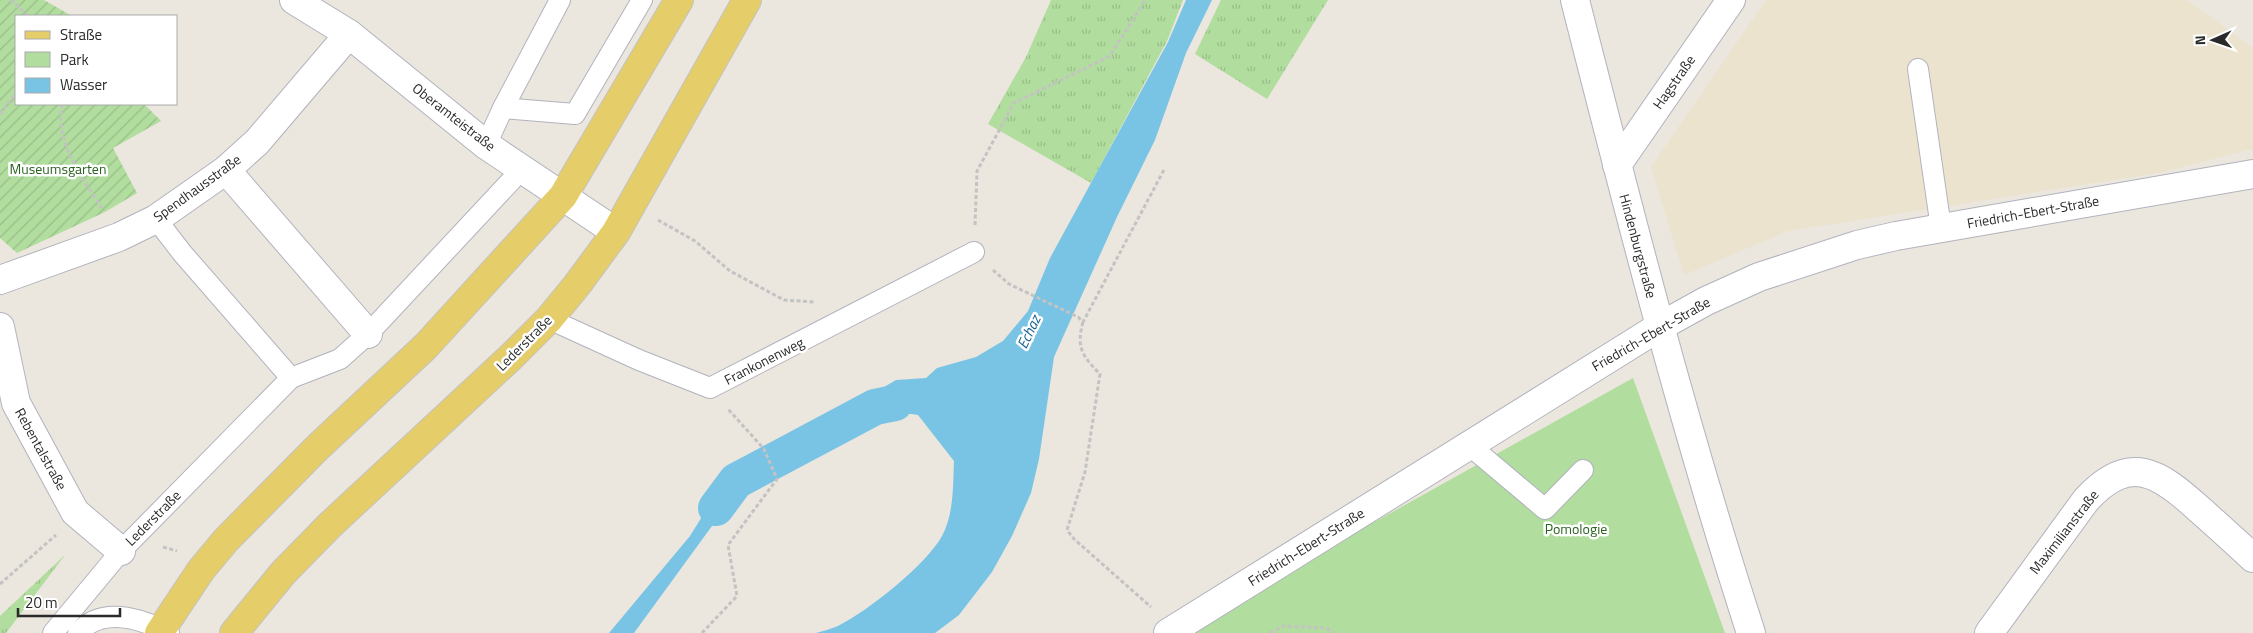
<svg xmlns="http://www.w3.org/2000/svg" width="2253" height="633" font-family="'Titillium Web',sans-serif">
<defs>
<pattern id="grass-tufts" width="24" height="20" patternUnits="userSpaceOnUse" patternTransform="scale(1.25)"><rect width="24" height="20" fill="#b1dd9e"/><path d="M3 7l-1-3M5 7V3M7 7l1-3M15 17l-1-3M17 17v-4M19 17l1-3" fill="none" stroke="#98be88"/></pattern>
<pattern id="garden-furrows" width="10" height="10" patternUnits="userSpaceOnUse" patternTransform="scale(1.25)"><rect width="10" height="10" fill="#b1dd9e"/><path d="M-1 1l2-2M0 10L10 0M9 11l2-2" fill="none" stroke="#98be88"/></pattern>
</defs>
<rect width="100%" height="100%" fill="#ebe6de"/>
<polygon fill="#ebe3ce" points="1766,0 2187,0 2253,48 2253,149 2158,173 1788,231 1684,275 1651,167"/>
<g fill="url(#grass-tufts)">
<polygon points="1051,0 1183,0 1167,41 1091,183 988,124 1026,57"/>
<polygon points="1221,0 1328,0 1267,99 1195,54"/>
<polygon points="65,555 6,633 0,633 0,616"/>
</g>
<polygon fill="#b1dd9e" points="1633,378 1725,633 1175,633"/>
<polygon fill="url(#garden-furrows)" points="0,0 44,0 72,16 16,16 16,104 144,104 161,121 113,148 137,193 105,212 17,253 0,238"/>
<g fill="#79c4e5">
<path d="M1186,0h26l-26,53 -31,87 -38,77 -63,140 -15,102 -8,34 -19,43 -20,36 -33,43 -24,18h-119c7,-2 15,-4 22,-7 30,-15 88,-61 104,-90 12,-22 11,-51 12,-75l-36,-46c-21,-4 -45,3 -64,12l-9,-17 51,-30 30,-2 11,-10 39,-11 27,-16 25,-30 22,-53 118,-216z"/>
<polygon points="829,420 836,436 790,461 781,443"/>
<polygon points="746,462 757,484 728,504 634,633 609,633 690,536 726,478"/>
</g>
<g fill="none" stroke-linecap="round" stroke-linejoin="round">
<polyline stroke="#79c4e5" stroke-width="36" points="716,508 736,481 875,407 895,403"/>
<defs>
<g id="lane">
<polyline points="1918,69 1941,228"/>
<polyline points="503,108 575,114 642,0"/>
<polyline points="486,145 503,108 560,0"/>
<polyline points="156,219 183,254 291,378"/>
<polyline points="549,319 639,360 710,388 974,252"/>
<polyline points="1469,445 1545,509 1583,470"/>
<polyline points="53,633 121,551 291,378 340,359 368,334 522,169"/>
<path d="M78,633c24,-27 62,-15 91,0"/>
</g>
<g id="street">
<polyline points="294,0 349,34 486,145 616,232"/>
<path d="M1575,0c54,212 108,424 176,633"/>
<polyline points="1617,165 1731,0"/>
<polyline points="226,170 368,334"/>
<polyline points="0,280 119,237 156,219 226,170 257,142 349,34"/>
<polyline points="0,327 16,403 75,512 121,551"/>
<polyline points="1168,633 1659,327 1706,301 1759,277 1857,245 1896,236 2253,174"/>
<path d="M1989,633l97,-133c44,-48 73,-27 113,9 18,16 36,32 54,49"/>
</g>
<g id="primary">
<polyline points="159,633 201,570 226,540 318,447 426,346 563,196 679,0"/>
<polyline points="234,633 283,573 330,525 512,356 549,319 577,285 616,232 747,0"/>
</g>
</defs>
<use href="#lane" stroke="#b1b3bd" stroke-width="22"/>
<use href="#street" stroke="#b1b3bd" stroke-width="30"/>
<use href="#primary" stroke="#c3c3c3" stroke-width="30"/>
<g stroke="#c3c3c3" stroke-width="3" stroke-dasharray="4 2.5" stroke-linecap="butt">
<polyline points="11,0 28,16"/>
<path d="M62,104c-8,38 22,76 41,106"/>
<polyline points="0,114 16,93"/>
<polyline points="658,220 695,241 730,271 784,300 815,302"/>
<polyline points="975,225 977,171 1014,103 1110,56 1145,0"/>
<polyline points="993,270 1009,284 1078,317 1083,322 1165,168"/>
<path d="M1083,322c-7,25 -1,34 17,52l-15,98 -18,58 7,9 77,68"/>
<polyline points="163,547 177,551"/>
<polyline points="0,584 56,535"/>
<polyline points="702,633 737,596 728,545 777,479 764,449 728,409"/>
<polyline points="1270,633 1283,626 1326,628 1334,633"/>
</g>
<use href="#lane" stroke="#fff" stroke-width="20"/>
<use href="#street" stroke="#fff" stroke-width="28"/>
<use href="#primary" stroke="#e5cd69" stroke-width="28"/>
</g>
<g text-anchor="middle" stroke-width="5" stroke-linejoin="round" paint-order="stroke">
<g font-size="14" fill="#2a2a2a" stroke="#fff">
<text transform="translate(1674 82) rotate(-55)" y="5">Hagstraße</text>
<text transform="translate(454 117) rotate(38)" y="5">Oberamteistraße</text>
<text transform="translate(197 188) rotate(-36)" y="5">Spendhausstraße</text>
<text transform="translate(2033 212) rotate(-10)" y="5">Friedrich-Ebert-Straße</text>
<text transform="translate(1638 246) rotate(75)" y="5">Hindenburgstraße</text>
<text transform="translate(1651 334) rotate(-30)" y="5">Friedrich-Ebert-Straße</text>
<text transform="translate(524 343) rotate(-45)" y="5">Lederstraße</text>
<text transform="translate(764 361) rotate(-27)" y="5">Frankonenweg</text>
<text transform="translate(41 449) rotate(61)" y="5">Rebentalstraße</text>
<text transform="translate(153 518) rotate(-45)" y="5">Lederstraße</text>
<text transform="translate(2064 532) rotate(-52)" y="5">Maximilianstraße</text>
<text transform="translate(1306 547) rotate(-32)" y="5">Friedrich-Ebert-Straße</text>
</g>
<g font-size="14" fill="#2b6220" stroke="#fff">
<text x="58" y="174">Museumsgarten</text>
<text x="1576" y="534">Pomologie</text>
</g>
<g font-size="15" font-style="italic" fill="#186291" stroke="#fff">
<text transform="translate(1029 332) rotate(-64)" y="5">Echaz</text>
</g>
</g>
<rect x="15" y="15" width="162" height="90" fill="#ffffff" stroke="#aaaaaa"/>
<rect x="25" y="31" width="25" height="8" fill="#e5cd69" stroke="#aaaaaa"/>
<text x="60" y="40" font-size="15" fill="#2a2a2a">Straße</text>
<rect x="25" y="52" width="25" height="15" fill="#b1dd9e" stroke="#aaaaaa"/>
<text x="60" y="65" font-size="15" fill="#2a2a2a">Park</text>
<rect x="25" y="78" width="25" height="15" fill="#79c4e5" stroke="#aaaaaa"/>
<text x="60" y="90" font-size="15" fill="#2a2a2a">Wasser</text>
<g transform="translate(2213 40) rotate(268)" stroke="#ffffff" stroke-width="4" paint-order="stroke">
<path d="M0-4L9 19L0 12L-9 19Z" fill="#2a2a2a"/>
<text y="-8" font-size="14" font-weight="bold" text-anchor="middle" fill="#2a2a2a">N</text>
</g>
<path d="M18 608v8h102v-8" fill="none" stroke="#2a2a2a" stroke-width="2.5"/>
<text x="25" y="608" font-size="15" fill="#2a2a2a" stroke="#ffffff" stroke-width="4" paint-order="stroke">20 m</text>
</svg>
